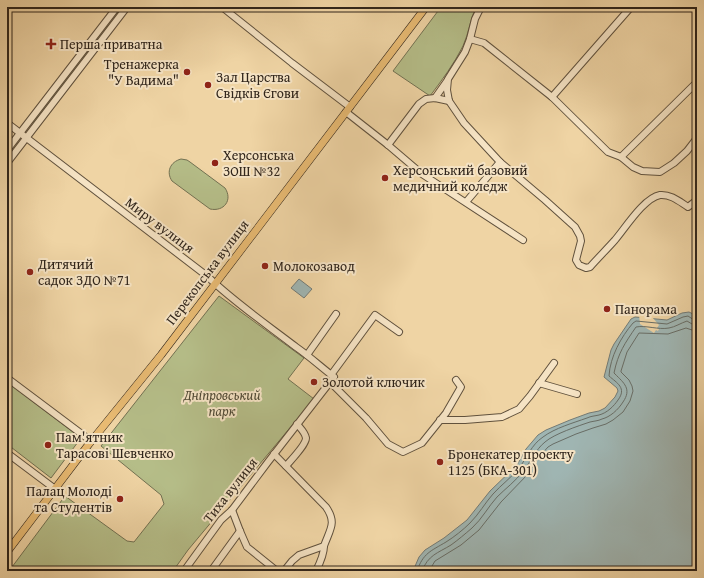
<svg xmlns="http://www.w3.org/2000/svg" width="704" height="578" font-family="'Gentium Book Plus',serif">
<rect width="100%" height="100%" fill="#efd4a4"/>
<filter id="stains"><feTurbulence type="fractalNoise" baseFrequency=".005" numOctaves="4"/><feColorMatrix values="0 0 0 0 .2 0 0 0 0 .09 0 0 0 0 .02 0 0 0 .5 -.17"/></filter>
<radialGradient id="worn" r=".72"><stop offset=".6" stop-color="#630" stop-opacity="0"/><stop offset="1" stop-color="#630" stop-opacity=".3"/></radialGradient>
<g fill="#b5bd88" stroke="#727152">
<polygon points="120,7 123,7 34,124 32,122"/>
<path d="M441,7h35c-6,12 -7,26 -13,39 -9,18 -21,34 -33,50l-37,-25z"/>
<path d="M181,159l6,1 3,2 35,26c8,12 -1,24 -15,21l-38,-28c-6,-9 -2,-19 9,-22z"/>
<polygon points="219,296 304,358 288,379 314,399 188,550 173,571 9,571 65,496 127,541 134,542 164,504 161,495 101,446"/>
<polygon points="7,382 81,438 51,478 7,444"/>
</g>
<g fill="#9fb5b2" stroke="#737b76">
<polygon points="299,279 312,289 304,298 291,288"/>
<polygon points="689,312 695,315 697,319 697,571 413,571 419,557 425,550 444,538 467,520 490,491 517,465 526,449 538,435 546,430 570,420 589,413 599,411 605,408 615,397 618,391 617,388 604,377 611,350 614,344 631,319 635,317 667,320 682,313"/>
</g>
<polygon fill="#efd4a4" points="639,315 652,317 659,325 657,328 659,329 658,331 656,330 654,333 640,324"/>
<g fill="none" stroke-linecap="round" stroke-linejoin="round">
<g stroke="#686d66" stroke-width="1">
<path d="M417,571c6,-18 14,-20 29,-29 8,-5 17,-12 24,-19 9,-9 15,-20 23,-29 8,-9 18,-16 26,-26 8,-10 12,-23 24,-31 12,-9 30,-14 44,-19 4,-2 8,-2 12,-3 8,-2 15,-9 19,-15 9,-12 -1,-17 -9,-24 1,-19 12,-39 24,-53l3,-2 31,3 16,-7 5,-1 6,4h3"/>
<path d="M422,571c6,-16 16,-18 29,-26 7,-5 14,-11 21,-17 10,-9 16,-21 25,-31 9,-9 19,-16 26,-26 8,-9 12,-21 22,-29 9,-8 33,-16 45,-20 4,-1 8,-1 12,-3 8,-2 16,-9 21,-17 9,-13 1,-19 -8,-28l-1,-1c4,-20 11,-30 22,-46 10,-2 22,3 33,1 6,-1 12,-5 18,-7l5,3 5,1"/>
<polyline points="429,571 435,561 461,545 479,530 501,502 528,474 539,457 548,447 553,444 576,434 593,428 606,424 613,420 623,412 630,401 633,391 632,386 629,380 621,372 621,371 627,352 639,333 668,334 686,328 692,330 697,331"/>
</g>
<defs>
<g id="minor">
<polyline points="222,7 292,63 350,107"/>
<path d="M481,7l-6,12 -5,20 -5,13 -17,27 -1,11 2,11 15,22 36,39 45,38 30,27 5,9 1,5 -5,19 3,5 7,3 4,-1c8,-9 17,-18 25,-27 11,-13 29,-42 45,-45 11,-1 20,7 28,12l9,-7"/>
<polyline points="470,39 484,43 552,97 608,152 621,157 633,167 642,171 660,172 674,163 687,151 697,138"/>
<polyline points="552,97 631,7"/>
<polyline points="435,98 447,81"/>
<polyline points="346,112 388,145 422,174 523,240"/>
<path d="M7,123l200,153c27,26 59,48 89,71 13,9 25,20 38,30l-66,85 -36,48 -11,10 -37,51"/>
<polyline points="388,145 419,104 426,99 435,98 449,101"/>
<polyline points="7,150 117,7"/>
<polyline points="621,157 697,82"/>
<polyline points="7,163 127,7"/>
<polyline points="466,202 500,162"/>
<polyline points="307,355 336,314"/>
<polyline points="331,375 375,315 399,332"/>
<polyline points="7,378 91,441"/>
<polyline points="330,382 366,418 388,444 403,452 422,443 446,413 461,387 456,380"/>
<polyline points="539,383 577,394"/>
<polyline points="440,420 465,420 502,417 519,409 530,396 554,363"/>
<polyline points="7,453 55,489"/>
<path d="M274,454l52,53c11,16 4,22 -2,39l-25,9 -7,6 -8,10"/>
<path d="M286,466c5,-6 20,-21 20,-28 -1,-6 -6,-10 -9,-14"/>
<polyline points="232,510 240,531 247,547 277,571"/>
<polyline points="211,571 240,531"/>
<path d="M316,571c4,-8 8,-17 8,-25"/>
</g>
<polyline id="major" points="7,552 89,444 161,355 426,7"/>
</defs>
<use href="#minor" stroke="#60513d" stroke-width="8"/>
<use href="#major" stroke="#30251b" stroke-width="8"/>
<use href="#minor" stroke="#f5e3c4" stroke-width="6"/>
<use href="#major" stroke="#e8ba72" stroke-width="7"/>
</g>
<g fill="#8f2418" stroke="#f5e3c4" stroke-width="1.5">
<path d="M49 38h4v4h4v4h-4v4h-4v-4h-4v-4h4z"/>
<circle cx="187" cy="72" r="4"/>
<circle cx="208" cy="85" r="4"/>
<circle cx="215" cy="163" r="4"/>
<circle cx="385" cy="178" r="4"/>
<circle cx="265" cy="266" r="4"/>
<circle cx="30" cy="272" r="4"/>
<circle cx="607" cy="309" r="4"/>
<circle cx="314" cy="382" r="4"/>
<circle cx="48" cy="445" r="4"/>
<circle cx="440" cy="462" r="4"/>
<circle cx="120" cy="499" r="4"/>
</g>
<g text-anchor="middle" stroke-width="4" stroke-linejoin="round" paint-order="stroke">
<g font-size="14" fill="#30251b" stroke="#f5e3c4" text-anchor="start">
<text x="60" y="49">Перша приватна</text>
<text x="179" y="69" text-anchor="end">Тренажерка<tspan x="179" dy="16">"У Вадима"</tspan></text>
<text x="216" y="82">Зал Царства<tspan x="216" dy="16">Свідків Єгови</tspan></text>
<text x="223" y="160">Херсонська<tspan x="223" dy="16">ЗОШ №32</tspan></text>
<text x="393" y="175">Херсонський базовий<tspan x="393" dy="16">медичний коледж</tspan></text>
<text x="38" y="269">Дитячий<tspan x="38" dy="16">садок ЗДО №71</tspan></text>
<text x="273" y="271">Молокозавод</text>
<text x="615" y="314">Панорама</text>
<text x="322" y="387">Золотой ключик</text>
<text x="56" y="442">Пам'ятник<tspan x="56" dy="16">Тарасові Шевченко</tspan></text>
<text x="448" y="459">Бронекатер проекту<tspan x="448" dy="16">1125 (БКА-301)</tspan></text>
<text x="112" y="496" text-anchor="end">Палац Молоді<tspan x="112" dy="16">та Студентів</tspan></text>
</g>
<g font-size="14" fill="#30251b" stroke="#f5e3c4">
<text transform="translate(160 225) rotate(37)" y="5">Миру вулиця</text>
<text transform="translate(207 272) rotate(-53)" y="5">Перекопська вулиця</text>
<text transform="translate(230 490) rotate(-52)" y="5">Тиха вулиця</text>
</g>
<g font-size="14" font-style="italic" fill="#514b36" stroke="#f5e3c4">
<text x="222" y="400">Дніпровський<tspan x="222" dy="16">парк</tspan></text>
</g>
</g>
<rect width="704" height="578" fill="none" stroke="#efd4a4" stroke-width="24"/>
<rect x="8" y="8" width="688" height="562" fill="none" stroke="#30251b" stroke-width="2"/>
<rect x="12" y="12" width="680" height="554" fill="none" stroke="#30251b"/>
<rect width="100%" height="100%" filter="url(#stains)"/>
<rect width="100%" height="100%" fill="url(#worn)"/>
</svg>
